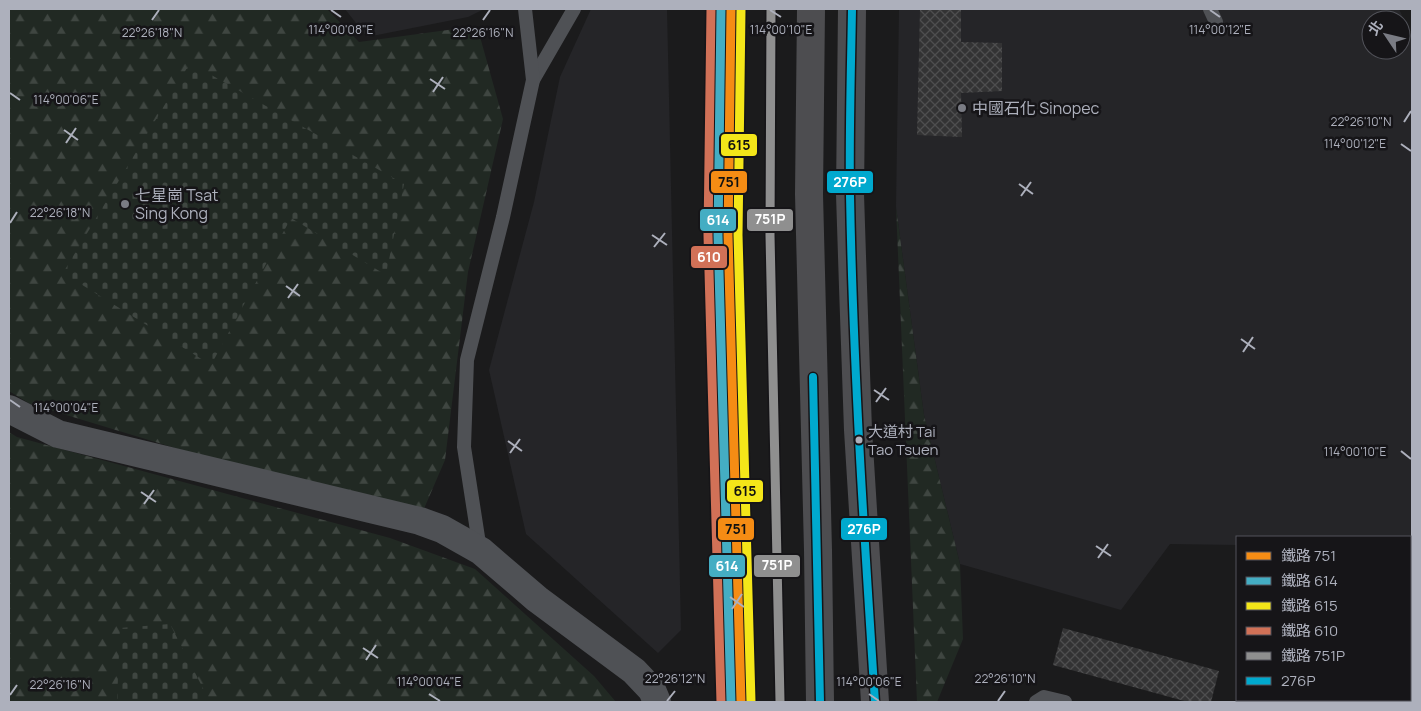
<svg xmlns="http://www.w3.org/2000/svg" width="1421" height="711" font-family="Manrope,'Noto Sans TC',sans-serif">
<defs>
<pattern id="forest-firs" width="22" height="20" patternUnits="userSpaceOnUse" patternTransform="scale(1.25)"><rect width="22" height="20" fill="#212923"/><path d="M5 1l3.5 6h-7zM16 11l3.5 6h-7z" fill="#3f4641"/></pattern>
<pattern id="cemetery-stones" width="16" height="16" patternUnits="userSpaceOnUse" patternTransform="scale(1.25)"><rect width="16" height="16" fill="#212923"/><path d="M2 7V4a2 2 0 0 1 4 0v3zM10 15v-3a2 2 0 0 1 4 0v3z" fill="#3f4641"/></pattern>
<pattern id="building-cross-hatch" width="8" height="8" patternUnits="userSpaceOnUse" patternTransform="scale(1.25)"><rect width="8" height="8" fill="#333334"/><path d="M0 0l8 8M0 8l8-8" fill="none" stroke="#4e4e4f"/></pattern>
</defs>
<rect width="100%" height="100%" fill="#1b1b1c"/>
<g fill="#252528" fill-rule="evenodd">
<polygon points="345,9 484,9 468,17 367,37"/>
<polygon points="591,9 667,9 681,630 658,653 526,534 489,370 534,202 560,77"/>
<path d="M899,9h500l13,28v509h-2v-9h-173v8l-67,-1 -49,66 -161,-46 -36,-149 -28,-208zM1371,20h30v30h-30z"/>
</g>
<g fill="url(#forest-firs)">
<polygon points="9,9 327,9 359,42 477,26 503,119 468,272 445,460 420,518 324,493 30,404 9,391"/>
<polygon points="896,207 924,415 960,564 963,639 937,702 917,702"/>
<polygon points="9,432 17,437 390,538 475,569 594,676 616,702 9,702"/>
</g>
<g fill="url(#cemetery-stones)">
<polygon points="190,63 404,184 386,275 291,218 211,365 63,273"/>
<polygon points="170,624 210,702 117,702 120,628"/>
</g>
<g fill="url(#building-cross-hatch)">
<polygon points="920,9 961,9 961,42 1002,43 1002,91 961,93 962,137 917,135"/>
<polygon points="1063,628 1219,671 1211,702 1188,702 1053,665"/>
</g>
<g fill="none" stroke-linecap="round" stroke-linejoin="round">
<path stroke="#4b4c4f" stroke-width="3" stroke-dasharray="2.5 4" stroke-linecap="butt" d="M712,9c-3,103 -6,206 -4,309 2,128 13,256 16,384"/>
<g stroke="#4f5155" stroke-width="14">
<polyline points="1210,9 1216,22"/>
<polyline points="533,80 574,9"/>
<polyline points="480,550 464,447 467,360 503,217 533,80 525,9"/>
<polyline points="1036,702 1044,697 1065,702"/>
</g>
<polyline stroke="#4f5155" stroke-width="28" points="9,409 58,434 420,521 442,529 481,551 537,599 634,671 652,690 657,702"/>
<g stroke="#4d4d50" stroke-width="28">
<polyline points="811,9 809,194 818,550 820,702"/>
<polyline points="852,9 850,194 853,287 858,430 875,702"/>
</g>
<defs>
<g id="bus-1">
<path d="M852,9c-1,62 -3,124 -2,186 3,169 14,338 25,507"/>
<polyline points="813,377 820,702"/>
</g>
</defs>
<use href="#bus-1" stroke="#161518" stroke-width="11"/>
<use href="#bus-1" stroke="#00a9ce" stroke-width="8"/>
<defs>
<polyline id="rail-1" points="731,9 728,235 741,702"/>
<polyline id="rail-2" points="721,9 718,235 731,702"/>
<polyline id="rail-3" points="741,9 738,235 751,702"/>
<polyline id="rail-4" points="711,9 708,235 721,702"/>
<polyline id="rail-5" points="771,9 770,235 780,701"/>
</defs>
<use href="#rail-1" stroke="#161518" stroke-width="12"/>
<use href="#rail-2" stroke="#161518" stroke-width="12"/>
<use href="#rail-3" stroke="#161518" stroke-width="12"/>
<use href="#rail-4" stroke="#161518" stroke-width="12"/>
<use href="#rail-5" stroke="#161518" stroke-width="12"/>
<use href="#rail-1" stroke="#f58c14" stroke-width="9"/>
<use href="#rail-2" stroke="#44adc3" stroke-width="9"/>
<use href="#rail-3" stroke="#f4e619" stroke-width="9"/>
<use href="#rail-4" stroke="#d17157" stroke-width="9"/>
<use href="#rail-5" stroke="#8f8f8f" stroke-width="9"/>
</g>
<path fill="none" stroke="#adb0bc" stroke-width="2" d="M331,10l10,7M770,10l11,7M1210,10l10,7M152,20l7,-10M483,20l7,-10M430,79l15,10M433,92l10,-15M10,93l10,7M1404,122l7,-11M64,130l14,10M66,143l10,-15M1401,144l10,7M1019,184l14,10M1021,196l10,-14M10,223l7,-11M652,235l15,10M654,247l11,-14M286,286l14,10M288,298l10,-14M1241,339l14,10M1243,352l10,-15M874,390l15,10M10,400l10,7M876,402l10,-14M508,441l14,10M1401,451l10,8M510,453l10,-14M141,492l15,10M144,504l10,-14M1096,546l15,10M1098,558l10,-14M730,597l14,10M732,609l10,-15M363,648l15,10M366,660l10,-15M429,694l11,7M869,694l10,7M10,695l7,-10M667,701l8,-10M998,701l7,-10"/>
<g fill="#7a7c84" stroke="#161518" stroke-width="2">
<circle cx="962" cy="108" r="5"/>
<circle cx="125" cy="204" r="5"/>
</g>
<circle fill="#adb0bc" stroke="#161518" stroke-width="2" cx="859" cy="440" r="4.5"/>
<g text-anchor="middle" stroke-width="5" stroke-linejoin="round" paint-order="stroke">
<g font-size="15" fill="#adb0bc" stroke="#161518" text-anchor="start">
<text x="868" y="437">大道村 Tai<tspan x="868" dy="18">Tao Tsuen</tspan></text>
</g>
<g font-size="16" fill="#adb0bc" stroke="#161518" text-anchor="start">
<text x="972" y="114">中國石化 Sinopec</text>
<text x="135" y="201">七星崗 Tsat<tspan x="135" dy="18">Sing Kong</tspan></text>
</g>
</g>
<g font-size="12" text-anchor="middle" fill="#adb0bc" stroke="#161518" stroke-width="5" stroke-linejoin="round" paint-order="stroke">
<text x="341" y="34">114°00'08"E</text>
<text x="781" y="34">114°00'10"E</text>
<text x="1220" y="34">114°00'12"E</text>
<text x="152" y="37">22°26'18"N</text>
<text x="483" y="37">22°26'16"N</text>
<text x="66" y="104">114°00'06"E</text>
<text x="1361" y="126">22°26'10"N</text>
<text x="1355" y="148">114°00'12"E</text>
<text x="60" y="217">22°26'18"N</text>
<text x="66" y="412">114°00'04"E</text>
<text x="1355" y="456">114°00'10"E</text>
<text x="675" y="683">22°26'12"N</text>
<text x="1005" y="683">22°26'10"N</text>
<text x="429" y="686">114°00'04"E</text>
<text x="869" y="686">114°00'06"E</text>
<text x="60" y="689">22°26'16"N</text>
</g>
<g stroke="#161518" stroke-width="2">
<rect x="720" y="133" width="38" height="24" rx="5" fill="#f4e619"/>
<rect x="710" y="170" width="38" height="24" rx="5" fill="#f58c14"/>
<rect x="826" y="170" width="48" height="24" rx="5" fill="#00a9ce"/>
<rect x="746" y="208" width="48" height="24" rx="5" fill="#8f8f8f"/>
<rect x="699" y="208" width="38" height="24" rx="5" fill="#44adc3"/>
<rect x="690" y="245" width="38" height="24" rx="5" fill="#d17157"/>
<rect x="726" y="479" width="38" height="24" rx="5" fill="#f4e619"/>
<rect x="717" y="517" width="38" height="24" rx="5" fill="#f58c14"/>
<rect x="840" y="517" width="48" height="24" rx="5" fill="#00a9ce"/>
<rect x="753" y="554" width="48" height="24" rx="5" fill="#8f8f8f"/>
<rect x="708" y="554" width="38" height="24" rx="5" fill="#44adc3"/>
</g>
<g font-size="14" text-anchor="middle" font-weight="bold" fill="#fff">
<text x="850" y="187">276P</text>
<text x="770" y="224">751P</text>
<text x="718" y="225">614</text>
<text x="709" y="262">610</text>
<text x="864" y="534">276P</text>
<text x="777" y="570">751P</text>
<text x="727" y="571">614</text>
</g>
<g font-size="14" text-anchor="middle" font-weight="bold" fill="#111">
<text x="739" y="150">615</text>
<text x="729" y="187">751</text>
<text x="745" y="496">615</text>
<text x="736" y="534">751</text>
</g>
<rect width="1421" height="711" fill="none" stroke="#adb0bc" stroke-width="20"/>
<rect x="1236" y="536" width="175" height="165" fill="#161518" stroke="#52535a"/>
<rect x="1246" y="552" width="25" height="8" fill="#f58c14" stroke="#52535a"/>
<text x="1281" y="561" font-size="15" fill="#adb0bc">鐵路 751</text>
<rect x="1246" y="577" width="25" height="8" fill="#44adc3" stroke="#52535a"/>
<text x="1281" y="586" font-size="15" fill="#adb0bc">鐵路 614</text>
<rect x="1246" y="602" width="25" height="8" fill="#f4e619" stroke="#52535a"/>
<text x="1281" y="611" font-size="15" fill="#adb0bc">鐵路 615</text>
<rect x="1246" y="627" width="25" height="8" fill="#d17157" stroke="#52535a"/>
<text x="1281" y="636" font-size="15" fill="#adb0bc">鐵路 610</text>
<rect x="1246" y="652" width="25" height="8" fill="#8f8f8f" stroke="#52535a"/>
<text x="1281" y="661" font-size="15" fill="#adb0bc">鐵路 751P</text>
<rect x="1246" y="677" width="25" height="8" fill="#00a9ce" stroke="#52535a"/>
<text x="1281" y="686" font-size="15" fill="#adb0bc">276P</text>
<g transform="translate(1386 35) rotate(305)"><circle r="24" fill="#161518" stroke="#52535a"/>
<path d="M0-4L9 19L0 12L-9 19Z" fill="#7a7c84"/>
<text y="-8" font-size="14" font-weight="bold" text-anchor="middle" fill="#adb0bc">北</text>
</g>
</svg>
